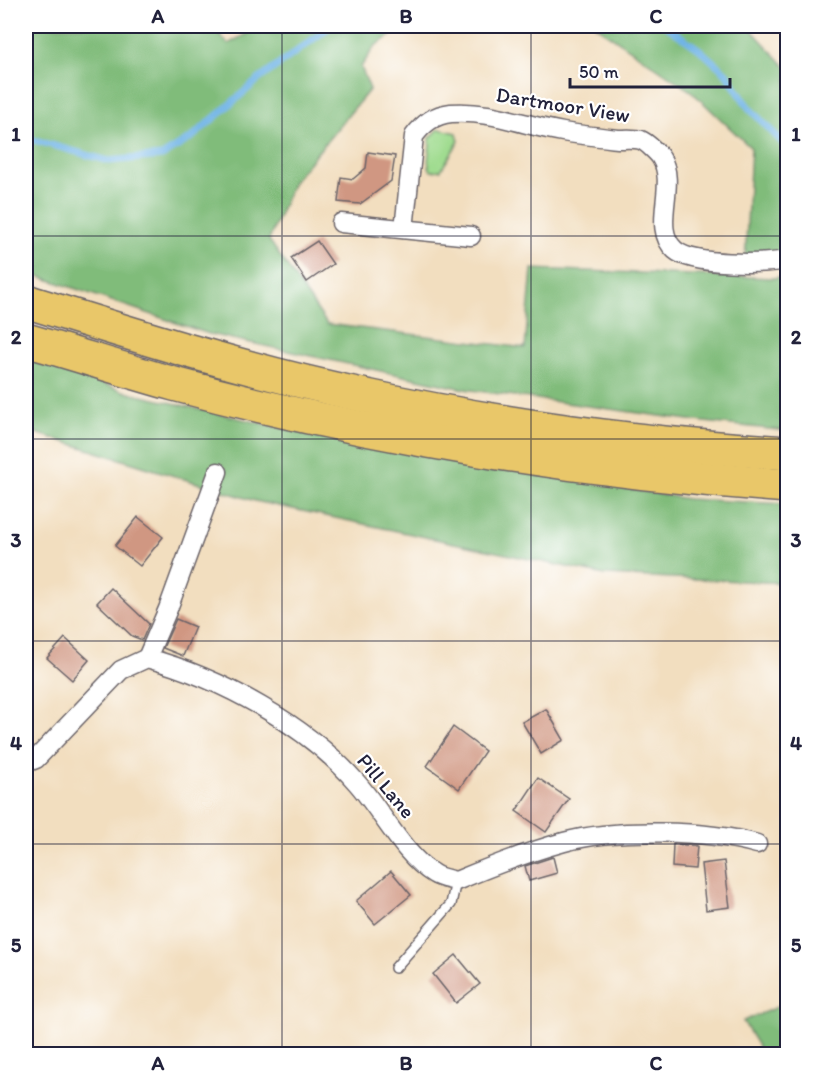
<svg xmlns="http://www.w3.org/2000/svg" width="813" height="1080" font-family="Itim,sans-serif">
<rect width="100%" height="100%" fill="#fff"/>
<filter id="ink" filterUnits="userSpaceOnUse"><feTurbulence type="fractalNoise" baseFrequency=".0167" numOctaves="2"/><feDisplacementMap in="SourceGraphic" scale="12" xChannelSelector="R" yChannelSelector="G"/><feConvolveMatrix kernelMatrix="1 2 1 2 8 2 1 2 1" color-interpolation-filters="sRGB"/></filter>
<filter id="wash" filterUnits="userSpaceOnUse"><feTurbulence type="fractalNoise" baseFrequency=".008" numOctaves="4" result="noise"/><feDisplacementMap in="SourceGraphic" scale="24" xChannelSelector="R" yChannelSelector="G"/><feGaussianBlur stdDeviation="1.35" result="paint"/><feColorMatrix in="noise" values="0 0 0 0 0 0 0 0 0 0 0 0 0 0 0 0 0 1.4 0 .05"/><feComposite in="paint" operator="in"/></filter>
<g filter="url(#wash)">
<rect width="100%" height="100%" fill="#f2debf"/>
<path fill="#a0dc90" stroke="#617f66" stroke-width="1.5" d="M439,129l18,4 2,8 -18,29 -10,1c-6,-9 0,-22 -1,-33z"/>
<g fill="#80bc7a" stroke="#516f5a" stroke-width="1.5">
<polygon points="26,26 212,26 228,44 248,33 254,26 405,26 375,46 361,67 370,89 293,182 269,240 327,324 525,348 532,269 775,278 787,275 787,431 704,422 464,389 209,334 26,272"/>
<polygon points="596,26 748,26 787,68 787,260 745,262 751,148 692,92"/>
<polygon points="26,356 129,393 325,438 688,499 787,504 787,583 605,575 255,501 26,430"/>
<polygon points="787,1003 787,1054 759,1054 758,1046 743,1021"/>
</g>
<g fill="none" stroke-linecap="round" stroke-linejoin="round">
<g stroke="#70b4e6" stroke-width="7">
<polyline points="666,26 699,49 726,73 749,108 788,148"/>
<polyline points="26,138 109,161 162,156 191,138 258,80 331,26"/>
</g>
</g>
<g id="blocks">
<g fill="#d09782">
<polygon points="368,152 395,156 391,181 360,204 338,202 341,177 353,179 366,168"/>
<polygon points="317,241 333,264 307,282 291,258"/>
<polygon points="138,517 163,537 140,566 115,546"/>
<polygon points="111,588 149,624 142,640 132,636 97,603"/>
<polygon points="176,619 195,627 183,656 163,648"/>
<polygon points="65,638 89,660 72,680 47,658"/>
<polygon points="546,709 564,740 541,754 522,722"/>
<polygon points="453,727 485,751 459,789 427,766"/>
<polygon points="538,778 569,799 546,832 516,811"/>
<polygon points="673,844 697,846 695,869 672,867"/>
<polygon points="553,857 557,873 529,881 525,866"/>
<polygon points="724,861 730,907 706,910 701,864"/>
<polygon points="391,871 411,895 375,924 356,901"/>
<polygon points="456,955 480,984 456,1003 433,974"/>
</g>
</g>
</g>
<g filter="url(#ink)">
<use href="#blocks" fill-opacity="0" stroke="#6b6469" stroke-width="1.5"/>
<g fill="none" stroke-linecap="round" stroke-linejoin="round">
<defs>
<polyline id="lane" points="395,968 451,904 456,881"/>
<g id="street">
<polyline points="341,223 471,236"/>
<path d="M404,229l10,-93c10,-13 20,-21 37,-23 39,-3 75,13 112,19 18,3 37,5 55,7 7,0 16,-1 23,1 5,2 17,13 20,18 17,27 -11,70 14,92 18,16 89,14 113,10"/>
<polyline points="147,658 168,609 218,472"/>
<path d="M26,763l10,-4 85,-89 26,-12c74,20 160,67 210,125 24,27 47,73 77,91 6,4 15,5 22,7 36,-15 71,-29 108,-39 50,-14 144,-12 193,2"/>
</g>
<g id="highway">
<path d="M26,301c109,34 219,69 331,93 141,31 287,50 431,59"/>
<path d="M26,340c49,14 98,30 148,44 196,53 411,88 614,102"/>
</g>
</defs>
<use href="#lane" stroke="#6b6469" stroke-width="12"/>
<use href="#street" stroke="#6b6469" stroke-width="21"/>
<use href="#highway" stroke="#6b6469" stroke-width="36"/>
<use href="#lane" stroke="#fff" stroke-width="9"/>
<use href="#street" stroke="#fff" stroke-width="18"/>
<use href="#highway" stroke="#e9c769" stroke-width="33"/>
</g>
</g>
<path fill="none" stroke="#22223b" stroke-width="1.5" stroke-opacity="0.55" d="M282,26v1028M531,26v1028M26,236h762M26,439h762M26,641h762M26,844h762"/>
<g text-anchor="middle" stroke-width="4.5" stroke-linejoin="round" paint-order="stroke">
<g font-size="21" fill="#22223b" stroke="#fff">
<text transform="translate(563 105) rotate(9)" y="7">Dartmoor View</text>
<text transform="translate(386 786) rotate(50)" y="7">Pill Lane</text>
</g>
</g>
<rect width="813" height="1080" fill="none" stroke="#fff" stroke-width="66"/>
<path d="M570 78v9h160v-9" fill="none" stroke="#22223b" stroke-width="3"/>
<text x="579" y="78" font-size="18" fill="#22223b" stroke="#ffffff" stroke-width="4.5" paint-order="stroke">50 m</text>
<rect x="33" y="33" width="747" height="1014" fill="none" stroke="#22223b" stroke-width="2"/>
<g font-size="20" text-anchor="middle" font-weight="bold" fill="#22223b">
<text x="158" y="23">A</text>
<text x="406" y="23">B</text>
<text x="656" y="23">C</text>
<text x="16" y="141">1</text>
<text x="796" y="141">1</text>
<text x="16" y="344">2</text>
<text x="796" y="344">2</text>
<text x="16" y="547">3</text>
<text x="796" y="547">3</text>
<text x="16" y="750">4</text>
<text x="796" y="750">4</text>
<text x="16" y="952">5</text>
<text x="796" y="952">5</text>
<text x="158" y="1070">A</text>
<text x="406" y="1070">B</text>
<text x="656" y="1070">C</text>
</g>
</svg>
